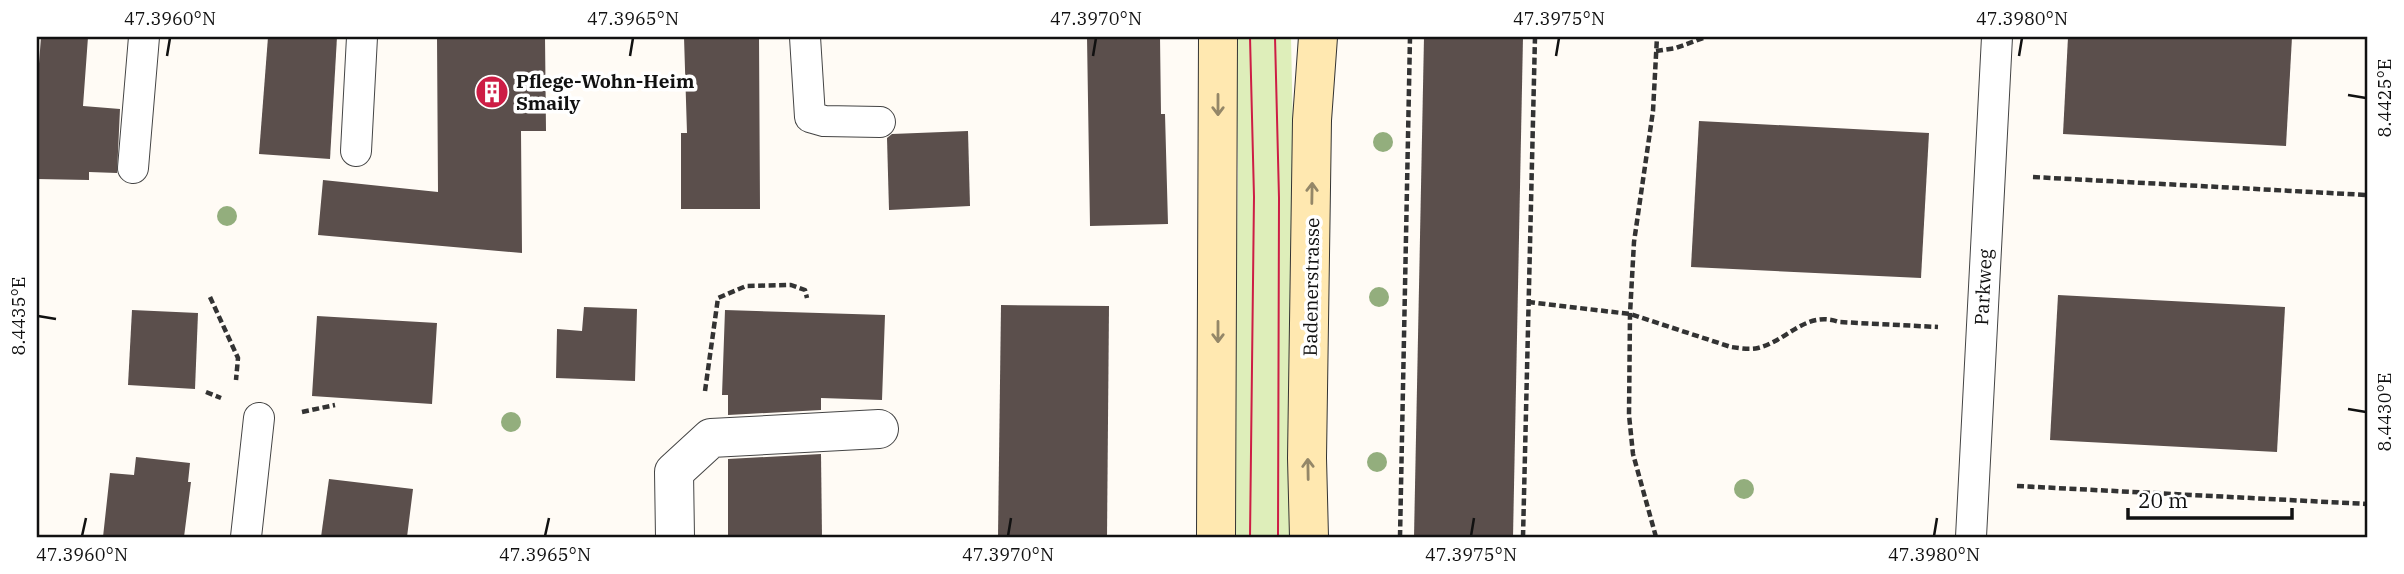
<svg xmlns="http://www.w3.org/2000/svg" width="2404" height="574" font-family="'IBM Plex Serif',serif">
<rect width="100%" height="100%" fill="#fffbf5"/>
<polygon fill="#deeeba" points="1236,37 1291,37 1294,181 1293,537 1233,537 1238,172"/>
<g fill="#5b4f4c">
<polygon points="41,37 88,37 83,106 120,109 117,173 89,172 89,180 37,179 37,90"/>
<polygon points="268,37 337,37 330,159 259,154"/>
<polygon points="437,37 545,37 546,131 521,131 522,253 318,235 323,180 438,192"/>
<polygon points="684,37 759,37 760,209 681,209 681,133 687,133"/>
<polygon points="1087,37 1160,37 1161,114 1165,114 1168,224 1090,226"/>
<polygon points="1424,37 1523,37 1513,537 1414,537"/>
<polygon points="2068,37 2292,37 2286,146 2063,134"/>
<polygon points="1699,121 1929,133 1921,278 1691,267"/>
<polygon points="968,131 970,206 889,210 887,138 892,134"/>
<polygon points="2058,295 2285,307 2277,452 2050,440"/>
<polygon points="1001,305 1109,306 1107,537 998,537"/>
<polygon points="584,307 637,309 635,381 556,378 557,329 582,331"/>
<polygon points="132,310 198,313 195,389 128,385"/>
<polygon points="725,310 885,315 882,400 821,398 821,410 728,415 728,395 722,395"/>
<polygon points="317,316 437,323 432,404 312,396"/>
<polygon points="821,454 822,537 728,537 728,459"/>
<polygon points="136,457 190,463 188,482 191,482 184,537 103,537 110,473 134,475"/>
<polygon points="329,479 413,489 407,537 321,537"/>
</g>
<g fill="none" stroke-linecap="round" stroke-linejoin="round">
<defs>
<g id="lane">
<polyline points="805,37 810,117 824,121 880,122"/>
<polyline points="356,151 362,37"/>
<polyline points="133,168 144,37"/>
<polyline points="246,537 259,418"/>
<polyline points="1971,537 1997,37"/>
</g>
<polyline id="street" points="675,537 674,472 711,438 879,429"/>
<g id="secondary">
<polyline points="1216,537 1218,37"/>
<polyline points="1309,537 1307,458 1312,120 1318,37"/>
</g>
</defs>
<use href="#lane" stroke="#444" stroke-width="32"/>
<use href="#street" stroke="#444" stroke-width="40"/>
<use href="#secondary" stroke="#333" stroke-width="40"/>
<g stroke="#333" stroke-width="4.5" stroke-dasharray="7 3.5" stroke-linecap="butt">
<polyline points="1656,51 1676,48 1706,37"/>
<polyline points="2033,177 2367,195"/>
<polyline points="210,297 238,358 236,380"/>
<path d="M1528,302l102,12 101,33c8,1 18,3 27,1 29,-7 48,-38 81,-26l99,5"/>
<polyline points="705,391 718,298 746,286 791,285 805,290 807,298"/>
<polyline points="206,392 221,398"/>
<polyline points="302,412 335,405"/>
<polyline points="2017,486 2367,504"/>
<polyline points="1400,537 1410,37"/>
<polyline points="1523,537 1535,37"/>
<polyline points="1656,537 1633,454 1629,415 1630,314 1634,242 1653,111 1657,37"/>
</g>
<use href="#lane" stroke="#fff" stroke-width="30"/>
<use href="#street" stroke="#fff" stroke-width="38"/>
<use href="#secondary" stroke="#ffe8b0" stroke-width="38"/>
<g stroke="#cd1d45" stroke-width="2">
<polyline points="1250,37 1254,197 1250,537"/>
<polyline points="1275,37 1279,198 1278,537"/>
</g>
</g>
<g fill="#93ae7d">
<circle cx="1383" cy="142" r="10"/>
<circle cx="227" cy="216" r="10"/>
<circle cx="1379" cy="297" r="10"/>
<circle cx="511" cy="422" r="10"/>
<circle cx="1377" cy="462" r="10"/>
<circle cx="1744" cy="489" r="10"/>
</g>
<defs><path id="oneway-shaft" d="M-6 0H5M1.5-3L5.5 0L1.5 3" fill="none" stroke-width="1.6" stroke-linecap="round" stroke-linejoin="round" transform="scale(1.75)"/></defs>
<g stroke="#948768">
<use href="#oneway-shaft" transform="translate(1218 105) rotate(90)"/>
<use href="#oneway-shaft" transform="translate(1312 193) rotate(-89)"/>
<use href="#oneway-shaft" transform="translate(1218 332) rotate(90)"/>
<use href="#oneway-shaft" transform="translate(1308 469) rotate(-91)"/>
</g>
<path fill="none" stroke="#111" stroke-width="2.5" d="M167,56l3,-18M630,56l3,-18M1093,56l3,-18M1556,56l3,-18M2019,56l3,-18M2348,95l18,3M38,316l18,3M2348,409l18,3M82,536l4,-18M545,536l4,-18M1008,536l3,-18M1471,536l3,-18M1934,536l3,-18"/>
<defs>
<symbol id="building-disc" viewBox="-11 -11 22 22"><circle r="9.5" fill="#cd1d45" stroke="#fff"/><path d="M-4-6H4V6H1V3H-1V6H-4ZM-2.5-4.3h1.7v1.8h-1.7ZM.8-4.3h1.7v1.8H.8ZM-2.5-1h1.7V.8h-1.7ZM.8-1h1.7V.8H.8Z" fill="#fff"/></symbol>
</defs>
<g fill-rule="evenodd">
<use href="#building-disc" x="473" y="73" width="38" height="38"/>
</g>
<g text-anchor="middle" stroke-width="7" stroke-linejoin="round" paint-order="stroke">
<g font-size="19" font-weight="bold" fill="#111" stroke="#fff" text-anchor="start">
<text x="516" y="88">Pflege-Wohn-Heim<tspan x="516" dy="22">Smaily</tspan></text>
</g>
<g font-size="19" fill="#111" stroke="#fff">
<text transform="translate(1311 287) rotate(-89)" y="7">Badenerstrasse</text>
<text transform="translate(1983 287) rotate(-87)" y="7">Parkweg</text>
</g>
</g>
<rect width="2404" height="574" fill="none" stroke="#ffffff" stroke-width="77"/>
<path d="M2128 508v10h164v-10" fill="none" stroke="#111111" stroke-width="3.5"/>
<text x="2138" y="508" font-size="21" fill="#111111" stroke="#ffffff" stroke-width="5" paint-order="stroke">20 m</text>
<rect x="38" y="38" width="2328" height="498" fill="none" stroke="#111" stroke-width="2.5"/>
<g font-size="18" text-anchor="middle" fill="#111">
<text x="170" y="25">47.3960°N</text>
<text x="633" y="25">47.3965°N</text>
<text x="1096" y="25">47.3970°N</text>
<text x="1559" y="25">47.3975°N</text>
<text x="2022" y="25">47.3980°N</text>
<text transform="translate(2385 98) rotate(-90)" y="6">8.4425°E</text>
<text transform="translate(19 316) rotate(-90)" y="6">8.4435°E</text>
<text transform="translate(2385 412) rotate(-90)" y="6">8.4430°E</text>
<text x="82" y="561">47.3960°N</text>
<text x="545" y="561">47.3965°N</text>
<text x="1008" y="561">47.3970°N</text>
<text x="1471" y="561">47.3975°N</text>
<text x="1934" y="561">47.3980°N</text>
</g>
</svg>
